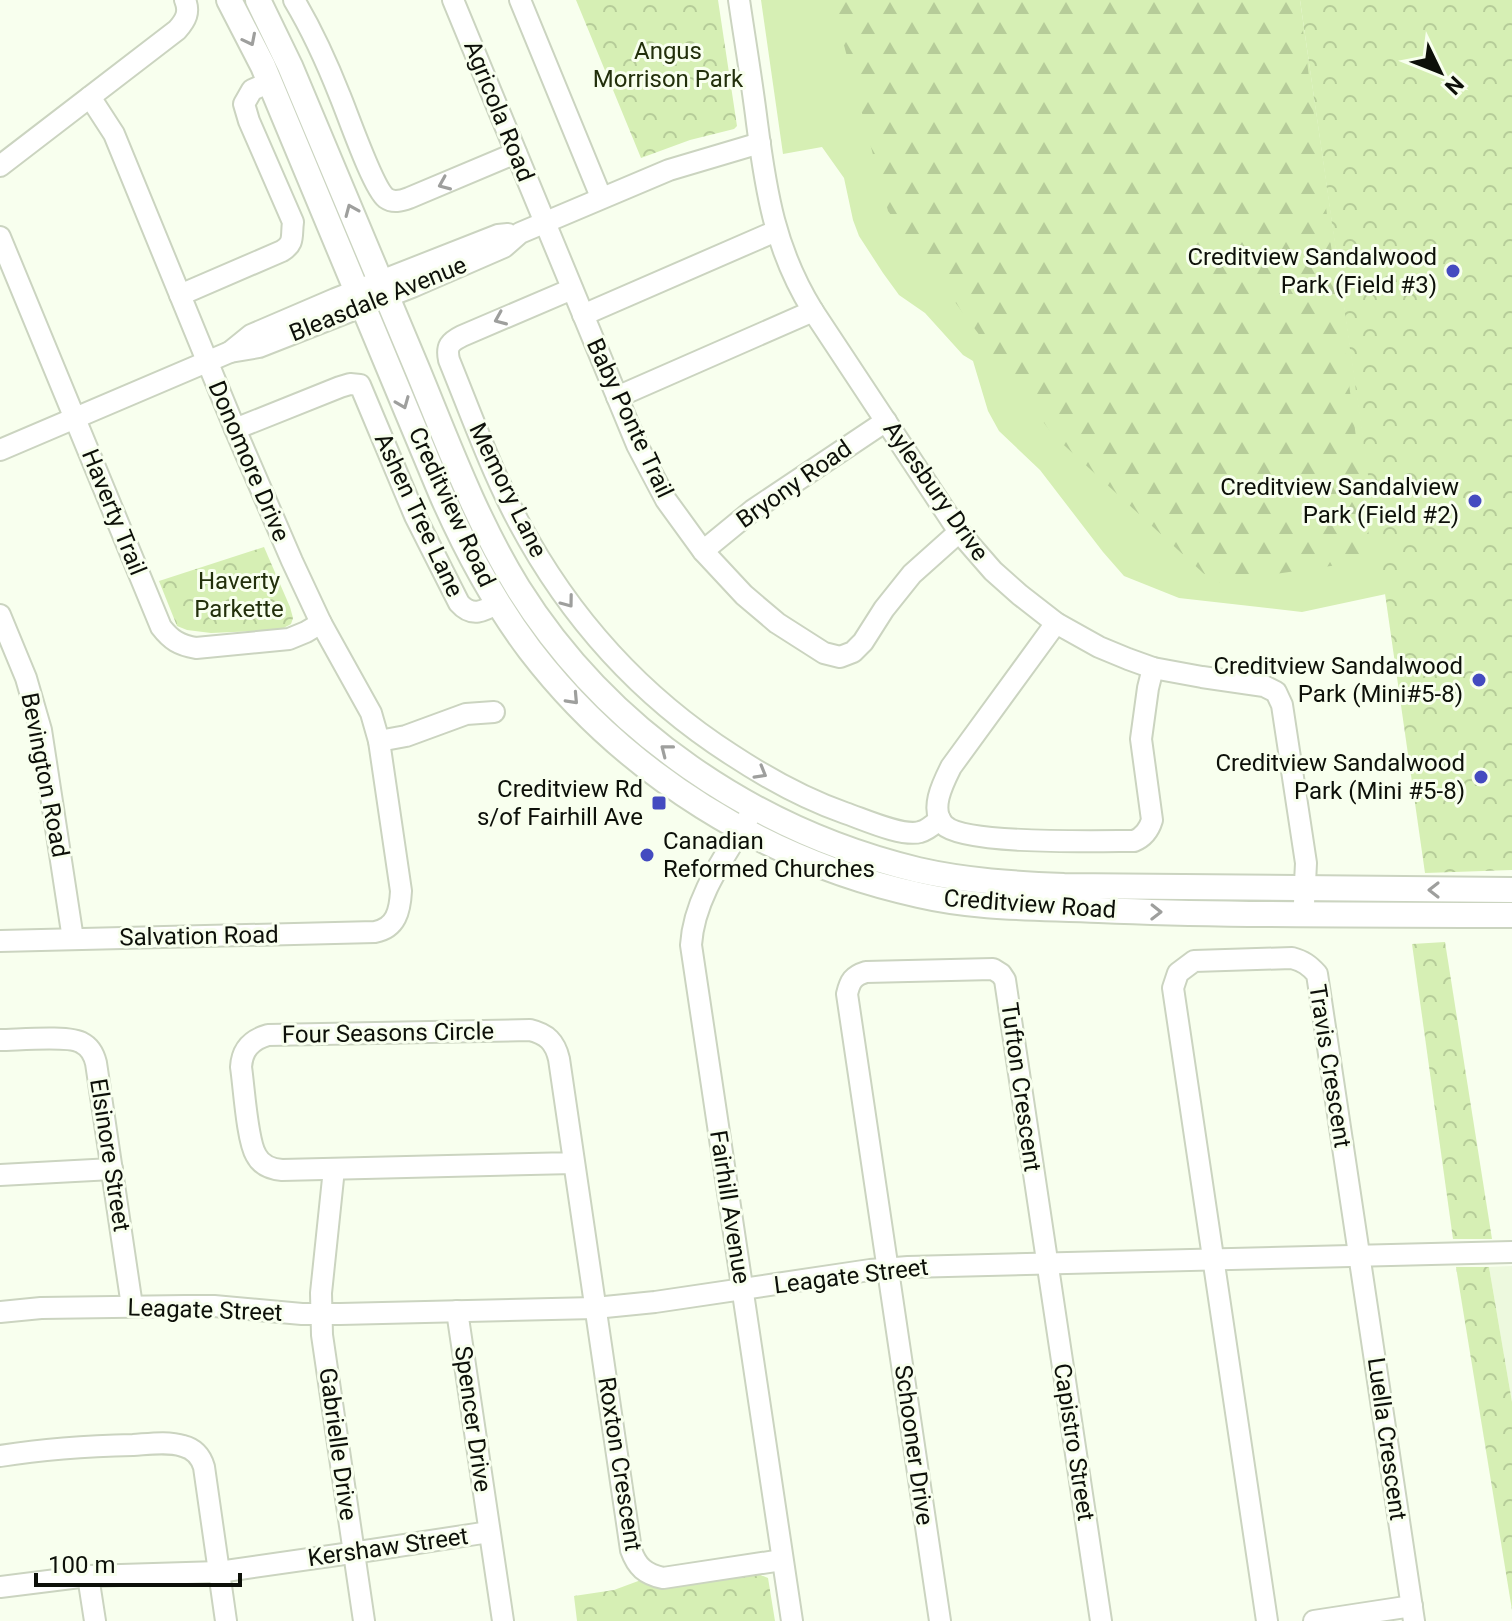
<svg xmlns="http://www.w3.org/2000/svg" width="1512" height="1621" font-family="Roboto,sans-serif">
<defs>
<pattern id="forest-firs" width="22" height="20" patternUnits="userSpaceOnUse" patternTransform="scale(2)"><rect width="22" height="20" fill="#d6efb4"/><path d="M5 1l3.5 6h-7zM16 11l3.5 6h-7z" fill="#b6cc99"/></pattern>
<pattern id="park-crowns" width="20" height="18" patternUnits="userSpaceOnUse" patternTransform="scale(2)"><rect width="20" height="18" fill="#d6efb4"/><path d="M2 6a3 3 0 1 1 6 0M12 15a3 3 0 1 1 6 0" fill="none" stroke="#b6cc99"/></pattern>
</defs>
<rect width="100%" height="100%" fill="#f8ffee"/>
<polygon fill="#edf9de" points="1512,1266 1512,1402 1489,1267"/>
<polygon fill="#d6efb4" points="761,0 1300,0 1386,594 1302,612 1179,598 1124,576 1103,552 1040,470 999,431 988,411 973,361 963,355 925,313 899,295 883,273 859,236 853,220 844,178 822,147 783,154"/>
<polygon fill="url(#forest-firs)" points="832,0 1299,0 1372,560 1214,583 1053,435 888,211"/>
<g fill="url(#park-crowns)">
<polygon points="576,0 718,0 737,126 734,129 690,140 641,158"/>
<polygon points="1300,0 1512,0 1512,870 1425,873"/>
<polygon points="264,547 290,607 293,618 291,624 280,630 211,633 187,630 177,626 159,581"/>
<polygon points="1445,942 1492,1239 1453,1239 1412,944"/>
<polygon points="1456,1267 1489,1267 1512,1402 1512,1610"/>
<polygon points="758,1574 768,1578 775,1621 577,1621 574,1596 614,1590 641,1580"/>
</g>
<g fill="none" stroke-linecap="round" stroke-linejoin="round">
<defs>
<g id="minor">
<path d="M294,0c18,30 33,63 46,96 8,19 33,92 46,102 7,5 15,3 23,0l107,-45"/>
<polyline points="453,0 637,445 666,500 703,551 744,595 777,623 824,653 840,657 853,652 863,642 884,609 912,574 959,532"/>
<polyline points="520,0 601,197"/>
<path d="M739,0c6,41 13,82 18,123 9,69 18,127 56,188l146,221 34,39 27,24 36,28 43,24 29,12 25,9 49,9 62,9 12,6 6,13 24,158 -2,40"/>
<path d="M0,166l177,-136c9,-10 13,-18 8,-30"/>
<path d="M0,237l161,390c10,13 18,18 35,21l93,-9 17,-7 15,-9"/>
<path d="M572,289l-110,47c-12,6 -16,10 -13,24 22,54 42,110 69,161 51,96 122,175 214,234 35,23 73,44 113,58 18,6 57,24 75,19 8,-2 14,-8 20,-13"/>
<path d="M180,295l102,-44c13,-8 9,-15 11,-29l-44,-101 -5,-17 8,-14 18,-8"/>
<polyline points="583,315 776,231"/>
<polyline points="230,352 259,347 412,287 504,247 520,233 669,170 760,143"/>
<polyline points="617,397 813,311"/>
<path d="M235,429l105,-42 10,-3 10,1 55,131 44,87c13,15 25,8 39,0"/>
<polyline points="0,450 230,352 251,335 335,299 498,235 508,234"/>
<polyline points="703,551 753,510 886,421"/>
<polyline points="0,615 26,678 41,730 73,939"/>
<path d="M1056,623l-105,144c-8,16 -22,43 -7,58 20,20 158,16 190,16 10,-4 15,-11 18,-21l-11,-81 7,-51 5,-20"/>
<polyline points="379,741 406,736 466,714 494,712"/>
<path d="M750,815c-24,40 -56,82 -59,130l101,676"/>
<path d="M0,941l375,-9c21,-4 25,-21 26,-41l-22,-150 -8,-28 -50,-90 -29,-62 -57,-132 -121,-295 -24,-37"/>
<path d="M0,1040c17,0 70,-5 82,3 8,4 12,12 14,20l36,243"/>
<path d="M574,1163l-292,7c-12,-1 -21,-5 -26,-15 -9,-15 -12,-68 -15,-88 1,-17 10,-27 27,-32l262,-5c17,4 25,12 29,29l72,491c6,17 14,24 32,28l119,-18"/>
<polyline points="334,1169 321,1293 322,1335 364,1621"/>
<polyline points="0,1175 112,1169"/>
<polyline points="457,1311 503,1621"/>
<polyline points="0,1312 41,1308 185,1306 214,1306 302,1314 340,1314 595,1308 655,1302 870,1270 908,1267 1512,1252"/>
<path d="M0,1456c44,-7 88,-10 133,-11 16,-1 35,-4 50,1 12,3 18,11 21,21l22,154"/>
<polyline points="88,1576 95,1621"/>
<polyline points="0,1587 88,1576 219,1572 372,1550 489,1532"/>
<path d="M940,1621l-93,-627c3,-13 6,-18 19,-22l127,-3 8,5 4,6 96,641"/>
<path d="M1267,1621l-94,-633 5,-15 16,-12 98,-3c11,3 17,7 25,16l97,647"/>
<polyline points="1314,1621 1412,1606"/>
</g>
<g id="major">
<path d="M229,0l34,66 178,427c24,55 52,108 89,157 95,124 237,212 389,245 60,14 119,12 180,15 138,6 276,4 413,5"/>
<path d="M258,0l32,66c43,101 85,203 128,305 30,73 58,149 100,217 89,142 237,243 400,282 48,11 97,14 146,16l448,4"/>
</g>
</defs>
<use href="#minor" stroke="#cbd4c0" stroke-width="24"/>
<use href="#major" stroke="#cbd4c0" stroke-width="28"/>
<use href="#minor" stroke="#fff" stroke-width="20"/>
<use href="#major" stroke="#fff" stroke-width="24"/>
</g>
<defs><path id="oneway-chevron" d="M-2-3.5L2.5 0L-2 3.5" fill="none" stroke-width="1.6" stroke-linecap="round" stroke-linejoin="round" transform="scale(2)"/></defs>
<g stroke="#9e9f9d">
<use href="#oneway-chevron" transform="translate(250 40) rotate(63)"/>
<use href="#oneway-chevron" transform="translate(444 184) rotate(157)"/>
<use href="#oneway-chevron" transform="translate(351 210) rotate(-113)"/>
<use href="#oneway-chevron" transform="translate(500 319) rotate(157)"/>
<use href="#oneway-chevron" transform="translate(403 403) rotate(68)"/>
<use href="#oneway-chevron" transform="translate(568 602) rotate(53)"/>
<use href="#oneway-chevron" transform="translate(573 699) rotate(47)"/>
<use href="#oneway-chevron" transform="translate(666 750) rotate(-142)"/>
<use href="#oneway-chevron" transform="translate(761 773) rotate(30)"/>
<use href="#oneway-chevron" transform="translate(1434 890) rotate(-180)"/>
<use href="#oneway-chevron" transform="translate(1156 912) rotate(1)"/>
</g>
<g fill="#444bc0" stroke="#f8ffee" stroke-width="3">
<circle cx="1453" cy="271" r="8"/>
<circle cx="1475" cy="501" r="8"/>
<circle cx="1479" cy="680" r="8"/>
<circle cx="1481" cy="777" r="8"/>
<rect x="651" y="795" width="16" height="16" rx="4"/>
<circle cx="647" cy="855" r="8"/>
</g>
<g text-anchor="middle" stroke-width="6" stroke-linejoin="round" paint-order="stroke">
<g font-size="24" fill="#222f0b" stroke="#f8ffee">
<text x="668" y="59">Angus<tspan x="668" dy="28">Morrison Park</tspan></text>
<text x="239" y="589">Haverty<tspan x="239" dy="28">Parkette</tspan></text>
</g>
<g font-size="24" fill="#0d1009" stroke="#f8ffee">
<text transform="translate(499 111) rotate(68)" y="8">Agricola Road</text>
<text transform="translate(378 299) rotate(-22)" y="8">Bleasdale Avenue</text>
<text transform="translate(630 418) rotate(65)" y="8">Baby Ponte Trail</text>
<text transform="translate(249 461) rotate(67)" y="8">Donomore Drive</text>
<text transform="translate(794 484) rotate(-35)" y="8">Bryony Road</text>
<text transform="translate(508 490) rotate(64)" y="8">Memory Lane</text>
<text transform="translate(936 491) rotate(55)" y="8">Aylesbury Drive</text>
<text transform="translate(452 507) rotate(65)" y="8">Creditview Road</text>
<text transform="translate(114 512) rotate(68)" y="8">Haverty Trail</text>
<text transform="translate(419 515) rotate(65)" y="8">Ashen Tree Lane</text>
<text transform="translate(45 775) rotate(79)" y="8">Bevington Road</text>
<text transform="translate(1030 904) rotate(4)" y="8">Creditview Road</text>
<text transform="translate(199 936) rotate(-1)" y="8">Salvation Road</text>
<text transform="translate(388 1033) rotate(-1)" y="8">Four Seasons Circle</text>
<text transform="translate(1330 1066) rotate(81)" y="8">Travis Crescent</text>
<text transform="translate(1021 1087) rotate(82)" y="8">Tufton Crescent</text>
<text transform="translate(110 1155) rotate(81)" y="8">Elsinore Street</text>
<text transform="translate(730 1207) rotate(81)" y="8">Fairhill Avenue</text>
<text transform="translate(851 1276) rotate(-7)" y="8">Leagate Street</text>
<text transform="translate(205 1310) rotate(2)" y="8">Leagate Street</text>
<text transform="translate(473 1419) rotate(82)" y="8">Spencer Drive</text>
<text transform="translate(1387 1439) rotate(82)" y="8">Luella Crescent</text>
<text transform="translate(1074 1442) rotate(81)" y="8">Capistro Street</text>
<text transform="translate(338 1444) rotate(82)" y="8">Gabrielle Drive</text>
<text transform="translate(914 1445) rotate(82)" y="8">Schooner Drive</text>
<text transform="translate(620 1464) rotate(81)" y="8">Roxton Crescent</text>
<text transform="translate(388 1547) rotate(-8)" y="8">Kershaw Street</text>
</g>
<g font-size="24" fill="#0d1009" stroke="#f8ffee" text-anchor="end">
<text x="1437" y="265">Creditview Sandalwood<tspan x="1437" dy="28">Park (Field #3)</tspan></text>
<text x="1459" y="495">Creditview Sandalview<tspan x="1459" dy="28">Park (Field #2)</tspan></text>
<text x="1463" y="674">Creditview Sandalwood<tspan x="1463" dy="28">Park (Mini#5-8)</tspan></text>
<text x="1465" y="771">Creditview Sandalwood<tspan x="1465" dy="28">Park (Mini #5-8)</tspan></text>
<text x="643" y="797">Creditview Rd<tspan x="643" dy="28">s/of Fairhill Ave</tspan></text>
<text x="663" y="849" text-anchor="start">Canadian<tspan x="663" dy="28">Reformed Churches</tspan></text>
</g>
</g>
<g transform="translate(1440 72) rotate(133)" stroke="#f8ffee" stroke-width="6" paint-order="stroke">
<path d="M0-6L14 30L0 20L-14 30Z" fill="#0d1009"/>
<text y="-12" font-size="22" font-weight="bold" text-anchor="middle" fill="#0d1009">N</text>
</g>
<path d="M36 1573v12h204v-12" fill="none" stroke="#0d1009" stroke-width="4"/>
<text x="48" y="1573" font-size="24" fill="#0d1009" stroke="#f8ffee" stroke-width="6" paint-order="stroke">100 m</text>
</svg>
